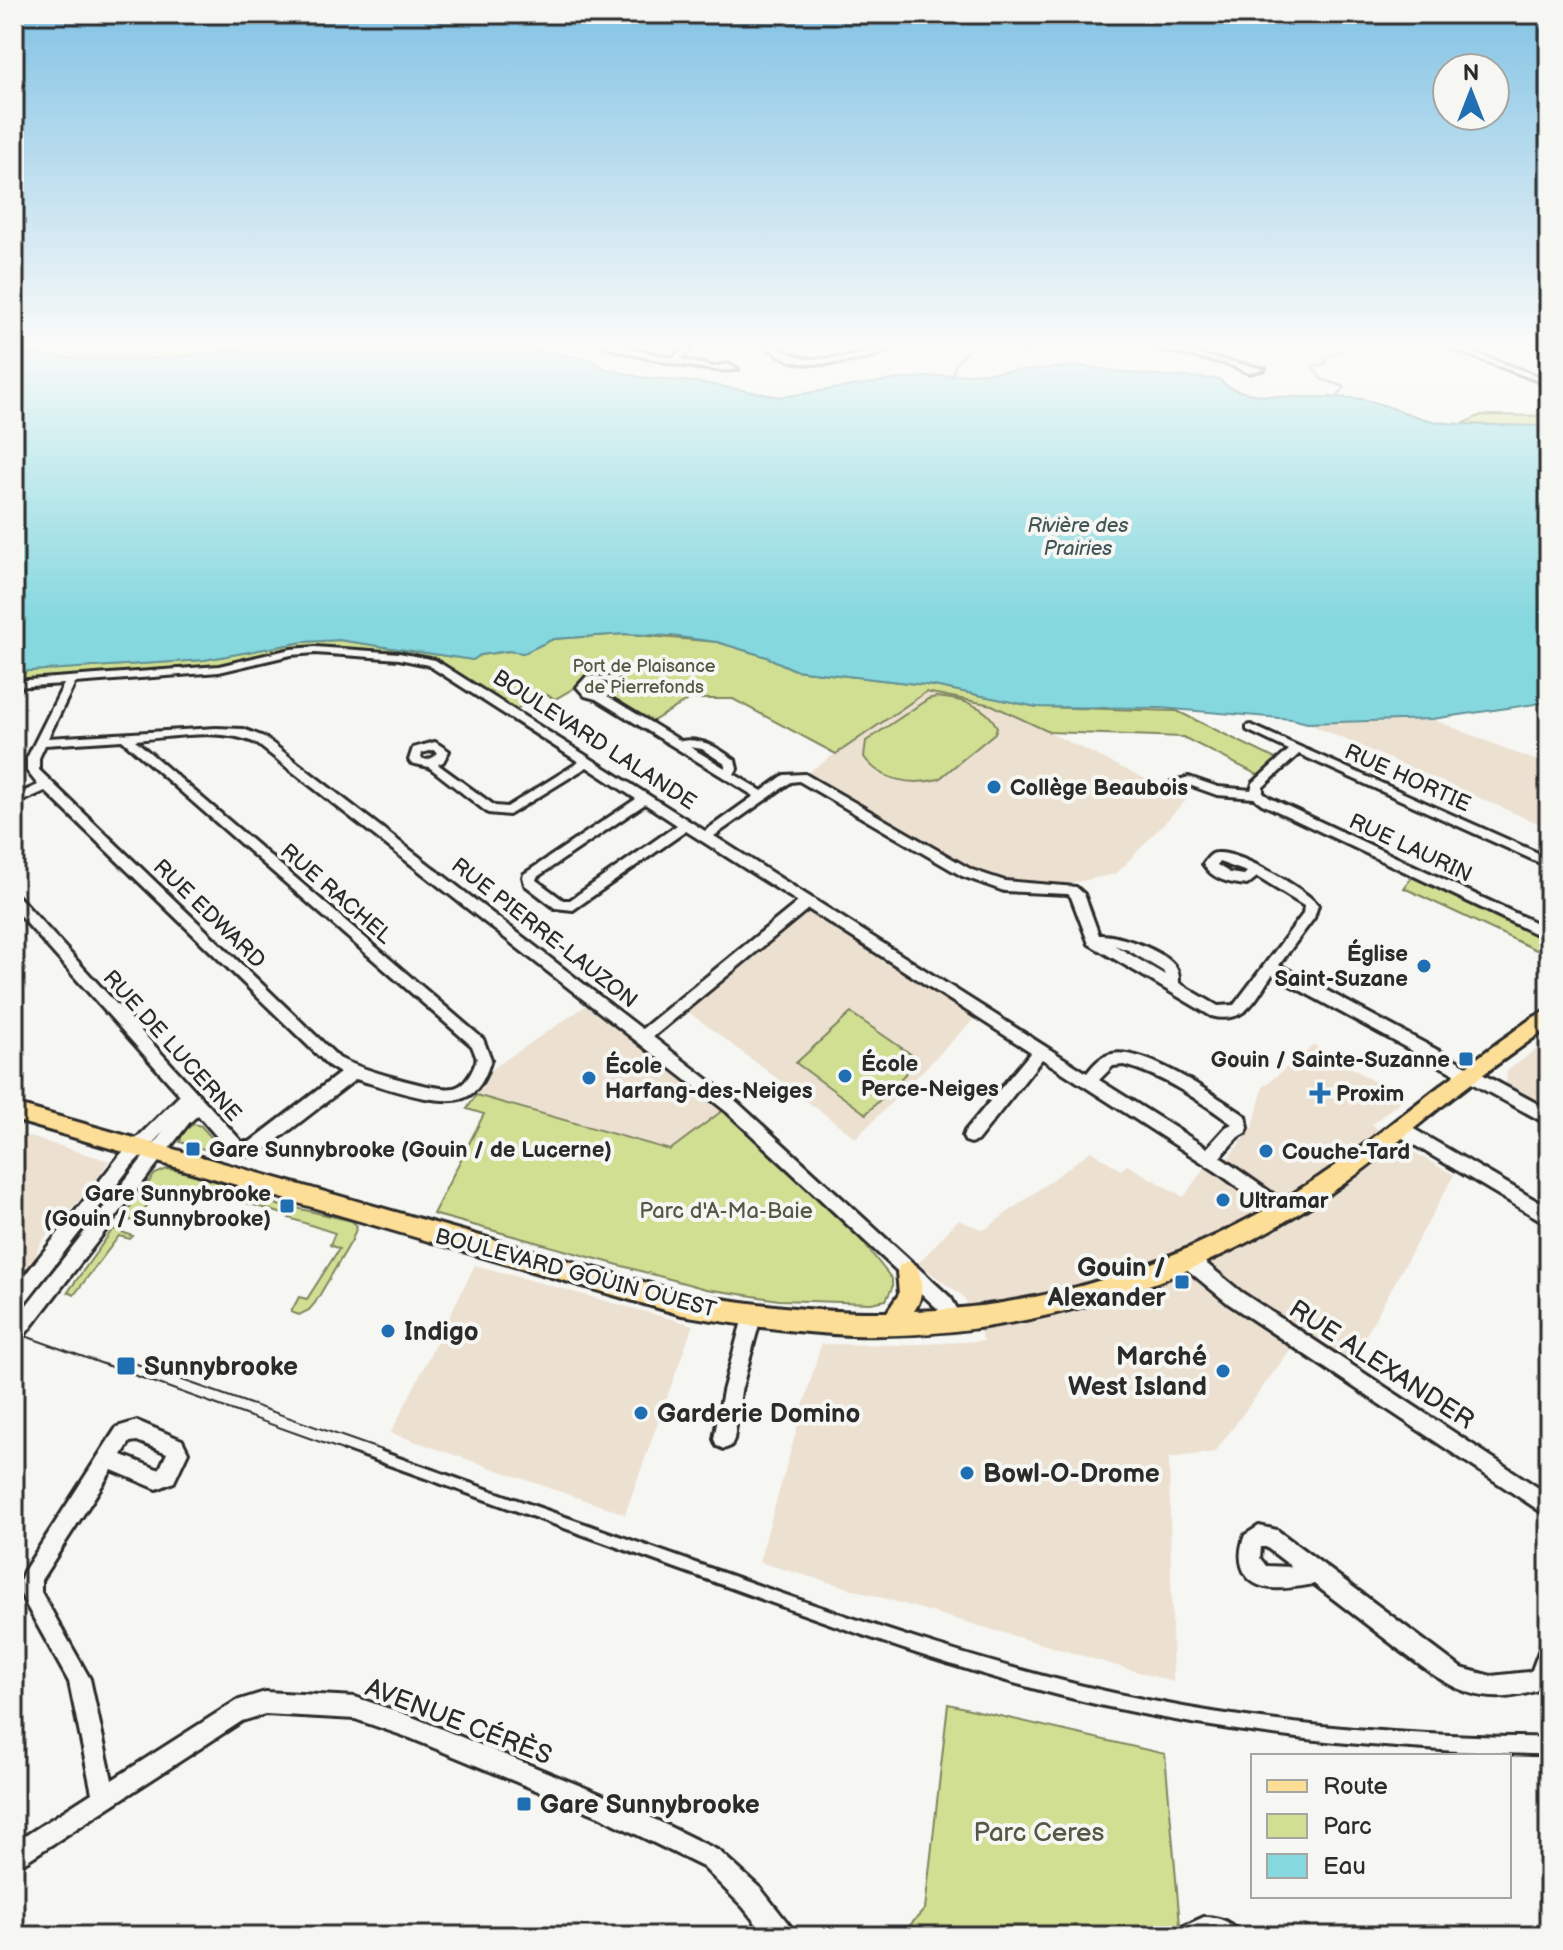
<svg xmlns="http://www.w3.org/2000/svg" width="1563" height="1950" font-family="'Balsamiq Sans',sans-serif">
<rect width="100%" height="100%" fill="#f6f6f2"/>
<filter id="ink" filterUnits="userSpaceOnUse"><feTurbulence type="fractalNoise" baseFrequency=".0125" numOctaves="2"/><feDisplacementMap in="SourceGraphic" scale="16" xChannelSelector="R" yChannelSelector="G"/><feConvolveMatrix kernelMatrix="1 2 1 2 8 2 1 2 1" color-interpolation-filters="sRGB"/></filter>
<g filter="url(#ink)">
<g fill="#ece0d1">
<polygon points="926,692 992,705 1187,799 1116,874 1065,884 1012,884 980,875 806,774"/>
<polygon points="1432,719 1549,766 1549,828 1307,723"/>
<polygon points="807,906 978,1015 856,1138 682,1007"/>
<polygon points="587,1005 730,1105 670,1150 476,1095 492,1069"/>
<polygon points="1549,1040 1549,1107 1506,1085 1507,1071"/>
<polygon points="1314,1045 1403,1099 1372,1124 1403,1151 1408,1149 1454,1175 1346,1371 1298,1339 1215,1452 1169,1458 1173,1682 759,1562 821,1344 898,1345 984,1341 964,1297 918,1264 958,1220 984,1230 1091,1151 1121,1170 1127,1165 1184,1197 1204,1168 1229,1157 1253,1127 1263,1087"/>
<polygon points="14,1132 109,1161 93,1185 41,1242 34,1260 14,1285"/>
<polygon points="475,1265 693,1325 625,1514 391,1433"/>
</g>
<g fill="#d1df93" stroke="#7e855f" stroke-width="2">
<path d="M14,345l65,3 18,-3h85l5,5 25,-5h40c-73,18 -164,17 -238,8z"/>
<polygon points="1481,415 1549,416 1549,427 1462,424"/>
<polygon points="625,634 717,642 767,657 795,670 934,686 1037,707 1177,711 1284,763 1266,779 1183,737 1049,732 992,705 926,692 836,754 733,699 690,699 646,725 578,686 555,699 543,693 513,711 444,666 379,652 334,648 305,649 220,667 14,684 14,672 204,660 303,642 339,640 473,660 480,655 509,651 524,653 553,639"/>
<path d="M936,697c23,2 50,7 61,30l-2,6 -56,46c-27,7 -58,2 -75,-22l2,-16 62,-42z"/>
<polygon points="1412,877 1549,941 1549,956 1404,888"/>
<polygon points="851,1013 919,1060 866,1114 796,1063"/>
<polygon points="476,1095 670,1150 730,1105 831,1202 892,1279 892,1288 886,1300 871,1303 779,1300 706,1289 433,1214 484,1114 467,1109"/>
<polygon points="194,1124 201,1126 221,1148 221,1154 180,1142 183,1131"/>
<path d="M167,1169c43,6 80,26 120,39l-4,6 -99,-30 -7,6 -15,-3 -25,31 7,3v3l-22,-6 33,-44z"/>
<polygon points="296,1208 352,1221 357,1226 352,1240 315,1303 309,1310 299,1315 291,1312 299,1297 307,1299 339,1249 330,1245 335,1233 289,1218"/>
<polygon points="113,1229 133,1236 130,1239 119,1236 74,1295 68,1292"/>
<polygon points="948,1704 1165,1754 1181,1936 900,1936 925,1909"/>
</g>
<path fill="#86d8df" stroke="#629397" stroke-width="2" d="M252,345h282l10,6 47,9 16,9 32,8 57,5 85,15 118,-18 182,-13 57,8 81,5c22,27 109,14 143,20 24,5 47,17 71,22 38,7 78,2 116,6v275l-117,17 -125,4 -15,-4 -132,-11 -123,-1 -103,-21 -139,-16 -28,-13 -50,-15 -46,-6 -46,-2 -72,5 -29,14 -16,-2 -28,4 -7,5 -134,-20 -36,2 -99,18 -190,12v-319c74,9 165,10 238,-8z"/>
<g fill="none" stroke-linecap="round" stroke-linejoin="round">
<g stroke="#629397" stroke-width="2">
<polyline points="1326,362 1325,358 1358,345"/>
<polyline points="1325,364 1312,366 1321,379 1345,387 1337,397"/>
<polyline points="952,377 955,365 972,345"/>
</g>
<defs>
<g id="minor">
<path d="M603,345h13l57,13 16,-13h7l-16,14 33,8 15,-3 10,5c-19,7 -115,-15 -135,-24z"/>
<path d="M766,345c16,0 25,14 48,14 19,0 39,-2 57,-7 9,-3 15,-7 24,-7 -20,17 -78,23 -103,16 -10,-3 -19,-9 -26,-16z"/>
<polygon points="1004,345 1024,348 1046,345 1024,352"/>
<polygon points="1139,345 1153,345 1265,369 1249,373 1228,364"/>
<polygon points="1443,345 1453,345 1549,380 1549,385"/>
<path d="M315,647l84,6 36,7 270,171 49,-35 -158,-97 -11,-3 -8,-9 10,-11 27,1 6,7 -2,6 -11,6 74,45c21,-4 37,7 54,19l2,9 -3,5 28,17 22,-16 21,-1 167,96 33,11 71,6 8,7 15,41c19,-1 63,15 75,30 5,6 5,12 5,18l39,23 16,-1 69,-91 1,-8 -47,-29 -10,8c-18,-2 -34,-5 -44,-21 4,-5 7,-11 14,-11 22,-2 87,35 101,52l-4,13 -35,47 270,145v15l-277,-150c-17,24 -26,50 -61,41l-122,-72 -18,-47 -3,-3 -64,-3 -42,-15 -163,-95 -8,1 -77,54 373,237c7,-9 14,-17 25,-19 34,-7 105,43 134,62l2,12 -2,5 -8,4 -18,20 70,49 2,5 -2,5 -6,3 -6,-3 -61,-44 -175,-113 -65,82 -6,2 -6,-2 -2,-5 2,-5 66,-79 -223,-143 -155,128 84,65 214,196 13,23 -3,6 -6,3 -6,-3 -10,-17 -212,-198 -471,-369c-37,-16 -82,-6 -121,-3l348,299 8,20c-4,13 -10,30 -23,37 -23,14 -87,-10 -112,-17l-97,75 -6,2 -21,-2 -34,-39 -9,8 -169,218 -6,3v-23l150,-190 -32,34 -112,144 -6,3v-23l106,-134 60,-60 -166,-186v-14l5,2 223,245h8l90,-69 -11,-7 -284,-275 -31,14v-9l24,-11 -11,-14v-13l37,-74 -50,3v-6l205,-15 72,-17zM315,653l84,6 29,6 151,97 -72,45 -12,-1 -55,-40 -2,-2 5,-2 6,-11 -14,-9 -22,6 -4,12 2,3 18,4 59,46 21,2 78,-48 49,32 -112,75 -1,3 2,8 30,23 18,2 113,-79 112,71 -156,127 -378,-292 -21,-8 -27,-1 -168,10 27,-55 144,-11 72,-17zM594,681l13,1 2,3 -1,3c-8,4 -13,6 -20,-1zM122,740l350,306 5,13c-4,11 -10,26 -23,29 -19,4 -97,-20 -115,-30l-300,-288v-12l6,-13zM690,747l12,2 23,15v4zM433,750l4,2 -3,5 -7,3 -6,-2 1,-5zM645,804l32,21 -107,75h-7l-27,-20 1,-3zM1219,862l28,10 -3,3 -14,-2 -13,-8zM1114,945l14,5 35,21 2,4zM1124,1065c39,10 76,36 108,59l-6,3 -19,21 -108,-68 14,-14z"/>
<polygon points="1251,725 1549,858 1549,867 1299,754 1263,787 1263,793 1270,798 1549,929 1549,940 1262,804 1254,798 1217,795 1189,785 1175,789 1171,788 1171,782 1189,777 1218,787 1251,790 1253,783 1289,750 1247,730 1247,726"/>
<polygon points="1400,1121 1549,1208 1549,1225 1394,1133 1392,1128 1394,1123"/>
<polygon points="1190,1253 1196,1255 1241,1292 1549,1495 1549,1517 1229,1304 1184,1267 1181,1261 1184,1255"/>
<polygon points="752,1308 758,1311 761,1317 741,1391 734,1439 731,1446 724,1449 717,1446 714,1439 723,1391 743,1317 746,1311"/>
<path d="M137,1421l45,19 6,12 -14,30 -17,7 -45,-19 -71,110v12l49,87 22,101 124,-79 29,-9 90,5 55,19 205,84 104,51 42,38 30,38 3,9h-28l-23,-29 -40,-40 -104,-51 -189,-78 -55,-19 -90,-5 -23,7 -228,148v-26l78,-50 -23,-111 -45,-81 -3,-7v-16l3,-7 93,-144zM137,1441l30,12 -7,15 -3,1 -35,-14 8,-13z"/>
<path d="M1259,1526l18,4 184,138 30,8 37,-4 4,-2 9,-24 8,-3 -1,43c-68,29 -104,-2 -156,-42 -26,-20 -52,-40 -78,-60 -24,4 -63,13 -72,-18 -3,-11 -1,-21 3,-31zM1261,1547h5l26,20 -26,-1 -6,-8z"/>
<path d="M1204,1917c15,0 30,5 35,19h-60l3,-9z"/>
</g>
<path id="major" d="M1549,1010v17c-38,27 -76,54 -112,83 -35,28 -68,57 -105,82 -141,95 -313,148 -481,143 -57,-2 -113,-11 -169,-20l-668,-195v-16l668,189c68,11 136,20 205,19l12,-18 -2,-22 3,-7 8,-4 8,4c7,15 8,32 -2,46 165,-4 330,-72 459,-173 43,-34 86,-67 130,-99 15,-10 30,-24 46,-29z"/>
</defs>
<use href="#minor" stroke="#2b2b2b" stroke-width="6"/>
<use href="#major" stroke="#2b2b2b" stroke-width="6"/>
<use href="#minor" fill="#f6f6f2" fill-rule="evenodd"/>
<use href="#major" fill="#fdde96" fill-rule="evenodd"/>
<g stroke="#2b2b2b" stroke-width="2">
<polyline points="14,1332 348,1452"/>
<polyline points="134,1363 387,1452"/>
</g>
<g stroke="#2b2b2b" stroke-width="3">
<path d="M343,1450c122,44 245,88 367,132 130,47 261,96 396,126 146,32 294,44 443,48"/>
<path d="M381,1450c117,41 233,83 350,124 137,49 276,97 419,125 132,27 265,36 399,37"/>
</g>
</g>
</g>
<linearGradient id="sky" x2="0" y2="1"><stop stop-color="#81c2e4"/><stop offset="0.56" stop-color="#fbfbf9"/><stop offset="1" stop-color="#fbfbf9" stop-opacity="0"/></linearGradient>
<rect width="1563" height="618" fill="url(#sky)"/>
<g fill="#1f6fb2" stroke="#f6f6f2" stroke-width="3">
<circle cx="994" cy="787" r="8"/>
<circle cx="1424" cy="966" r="8"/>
<rect x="1458" y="1051" width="16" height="16" rx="4"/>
<circle cx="845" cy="1076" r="8"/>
<circle cx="589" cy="1078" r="8"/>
<path d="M1316 1081h8v8h8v8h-8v8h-8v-8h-8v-8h8z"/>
<rect x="185" y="1141" width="16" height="16" rx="4"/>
<circle cx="1266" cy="1151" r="8"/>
<circle cx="1223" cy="1200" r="8"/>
<rect x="279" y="1198" width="16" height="16" rx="4"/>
<rect x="1174" y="1274" width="16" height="16" rx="4"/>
<circle cx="388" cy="1331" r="8"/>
<rect x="116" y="1356" width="20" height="20" rx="4"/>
<circle cx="1223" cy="1371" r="8"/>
<circle cx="641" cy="1413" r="8"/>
<circle cx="967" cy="1473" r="8"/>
<rect x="516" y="1796" width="16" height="16" rx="4"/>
</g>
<g text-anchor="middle" stroke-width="8" stroke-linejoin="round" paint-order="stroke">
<g font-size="18" fill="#545845" stroke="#f6f6f2">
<text x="644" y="672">Port de Plaisance<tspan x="644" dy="21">de Pierrefonds</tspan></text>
</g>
<g font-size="20" font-style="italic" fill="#425658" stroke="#f6f6f2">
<text x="1078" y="532">Rivière des<tspan x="1078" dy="23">Prairies</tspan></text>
</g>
<g font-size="22" fill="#2b2b2b" stroke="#f6f6f2">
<text transform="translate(595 739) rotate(33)" y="8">BOULEVARD LALANDE</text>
<text transform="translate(1408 777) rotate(24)" y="8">RUE HORTIE</text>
<text transform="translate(1411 847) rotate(25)" y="8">RUE LAURIN</text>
<text transform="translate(337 893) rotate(41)" y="8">RUE RACHEL</text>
<text transform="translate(210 913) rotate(44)" y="8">RUE EDWARD</text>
<text transform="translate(545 932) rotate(38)" y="8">RUE PIERRE-LAUZON</text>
<text transform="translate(173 1045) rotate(48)" y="8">RUE DE LUCERNE</text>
<text transform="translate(576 1272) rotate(15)" y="8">BOULEVARD GOUIN OUEST</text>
</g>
<g font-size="22" font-weight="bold" fill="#2b2b2b" stroke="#f6f6f2" text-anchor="start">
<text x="1010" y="795">Collège Beaubois</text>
<text x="1408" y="961" text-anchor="end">Église<tspan x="1408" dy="25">Saint-Suzane</tspan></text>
<text x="1450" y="1067" text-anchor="end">Gouin / Sainte-Suzanne</text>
<text x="861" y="1071">École<tspan x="861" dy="25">Perce-Neiges</tspan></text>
<text x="605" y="1073">École<tspan x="605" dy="25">Harfang-des-Neiges</tspan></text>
<text x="1336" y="1101">Proxim</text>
<text x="209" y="1157">Gare Sunnybrooke (Gouin / de Lucerne)</text>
<text x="1282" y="1159">Couche-Tard</text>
<text x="271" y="1201" text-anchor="end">Gare Sunnybrooke<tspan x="271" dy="25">(Gouin / Sunnybrooke)</tspan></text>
<text x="1239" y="1208">Ultramar</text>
</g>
<g font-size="22" fill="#545845" stroke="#f6f6f2">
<text x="726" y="1218">Parc d'A-Ma-Baie</text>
</g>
<g font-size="26" font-weight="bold" fill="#2b2b2b" stroke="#f6f6f2" text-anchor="start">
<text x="1166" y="1276" text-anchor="end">Gouin /<tspan x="1166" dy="30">Alexander</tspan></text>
<text x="404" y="1340">Indigo</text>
<text x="1207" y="1365" text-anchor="end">Marché<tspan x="1207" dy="30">West Island</tspan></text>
<text x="144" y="1375">Sunnybrooke</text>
<text x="657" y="1422">Garderie Domino</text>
<text x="983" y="1482">Bowl-O-Drome</text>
<text x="540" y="1813">Gare Sunnybrooke</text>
</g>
<g font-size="26" fill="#2b2b2b" stroke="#f6f6f2">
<text transform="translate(1382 1364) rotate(33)" y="9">RUE ALEXANDER</text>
<text transform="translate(459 1721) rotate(21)" y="9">AVENUE CÉRÈS</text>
</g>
<g font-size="26" fill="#545845" stroke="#f6f6f2">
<text x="1039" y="1841">Parc Ceres</text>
</g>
</g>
<rect width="1563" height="1950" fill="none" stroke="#f6f6f2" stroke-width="48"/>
<rect x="24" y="24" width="1515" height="1902" fill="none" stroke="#2b2b2b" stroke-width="3" filter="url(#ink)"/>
<rect x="1251" y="1754" width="260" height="144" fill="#f6f6f2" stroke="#a5a5a2" stroke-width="2"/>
<rect x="1267" y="1780" width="40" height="12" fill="#fdde96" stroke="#a5a5a2" stroke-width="2"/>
<text x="1323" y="1794" font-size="24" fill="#2b2b2b">Route</text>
<rect x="1267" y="1814" width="40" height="24" fill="#d1df93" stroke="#a5a5a2" stroke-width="2"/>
<text x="1323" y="1834" font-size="24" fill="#2b2b2b">Parc</text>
<rect x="1267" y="1854" width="40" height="24" fill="#86d8df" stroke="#a5a5a2" stroke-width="2"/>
<text x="1323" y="1874" font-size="24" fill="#2b2b2b">Eau</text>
<g transform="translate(1471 92)"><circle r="38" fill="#f6f6f2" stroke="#a5a5a2" stroke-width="2"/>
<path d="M0-6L14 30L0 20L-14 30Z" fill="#1f6fb2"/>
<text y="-12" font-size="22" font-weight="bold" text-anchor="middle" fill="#2b2b2b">N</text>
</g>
</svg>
